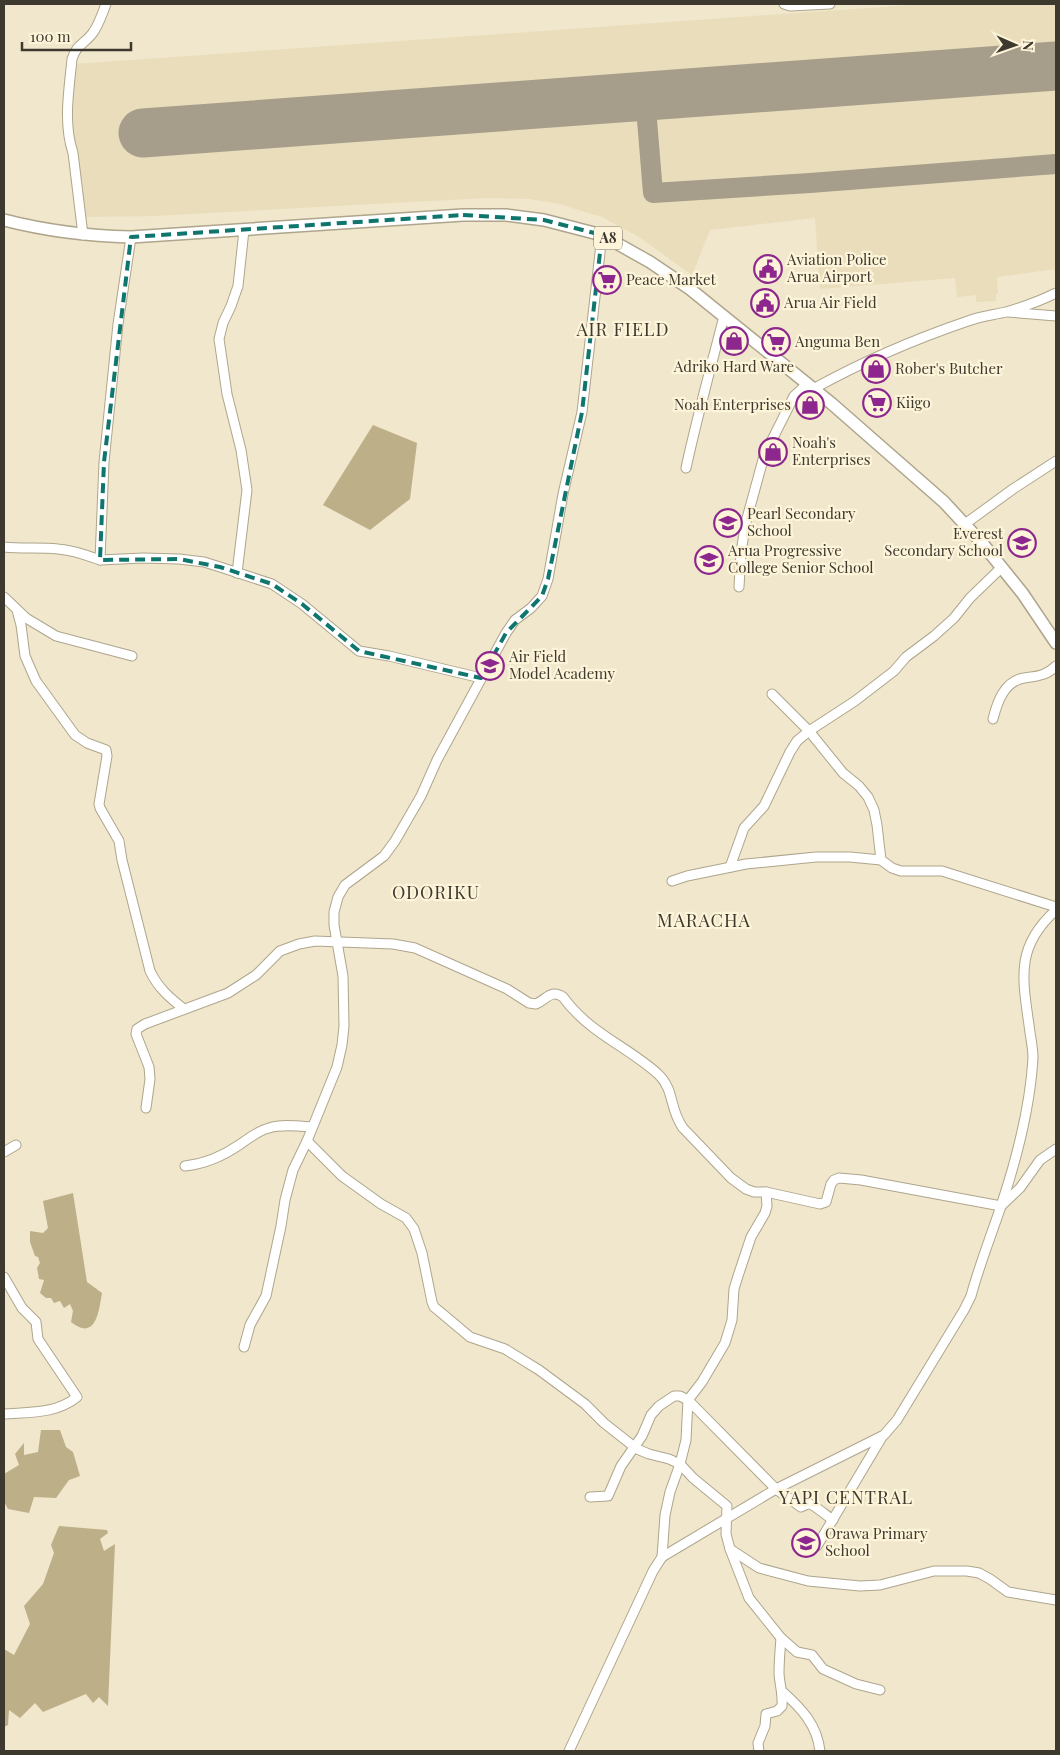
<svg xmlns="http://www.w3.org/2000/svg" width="1060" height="1755" font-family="'Playfair Display',serif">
<rect width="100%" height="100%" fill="#f0e7cc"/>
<polygon fill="#e9ddbb" points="925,4 1056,4 1056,269 997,277 998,294 996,294 996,301 976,302 976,295 957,297 955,278 820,289 815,218 710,230 692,275 639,237 602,217 559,204 530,199 485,198 154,216 82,217 76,173 73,127 74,64"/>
<g fill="#bdaf87">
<polygon points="373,425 417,443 410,499 370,530 323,505"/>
<path d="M73,1193l14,89 15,11c-2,10 -4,39 -20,35 -4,-1 -8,-4 -11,-6l2,-11 -3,-7 -6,4 -4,-7 -6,2 -3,-5h-5l-6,-5 4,-13 -5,-1 -2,-11 3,-5 -2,-6 -3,-1 -5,-14v-11l13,2 5,-5 -5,-27z"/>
<polygon points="41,1430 60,1430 66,1447 73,1452 80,1476 69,1480 56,1498 34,1497 29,1513 8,1509 4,1502 4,1474 19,1465 15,1454 24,1443 24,1455 38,1452"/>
<polygon points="59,1526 107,1530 108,1533 100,1539 104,1551 115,1544 108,1706 99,1697 93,1703 86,1694 43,1712 35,1703 20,1718 9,1710 8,1725 4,1727 4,1649 14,1655 30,1624 24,1606 43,1584 54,1553 51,1545"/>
</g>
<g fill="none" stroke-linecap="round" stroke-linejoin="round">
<polyline stroke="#a69e8b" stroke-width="20" points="645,96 653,193 810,183 1056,164"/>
<polyline stroke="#a69e8b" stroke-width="49" points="143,133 1056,66"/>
<defs>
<g id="minor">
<polyline points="784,4 790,6 830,4"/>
<path d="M83,235l-10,-82c-10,-30 -4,-63 -1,-94 4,-14 12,-15 20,-25 7,-9 10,-20 14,-30"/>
<polyline points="131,237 118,324 104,462 100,560 143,558 179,559 204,562 220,567 272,584 302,604 359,651 389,656 481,678"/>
<polyline points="1008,312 1056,316"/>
<path d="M813,389c49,-27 102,-50 155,-68 13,-5 25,-6 38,-9 17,-5 34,-11 50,-19"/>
<path d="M686,468c11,-51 25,-101 38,-152"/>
<polyline points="965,524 1013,489 1056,461"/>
<path d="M4,547c18,2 36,0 54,2 15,1 28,6 42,11"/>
<polyline points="237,573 247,490 241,450 227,394 219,339 223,323 231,306 238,286 244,230"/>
<polyline points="739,587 741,552 746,522 764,456 794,396 807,384"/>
<polyline points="4,597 26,618 56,636 132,656"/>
<path d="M17,610l4,15 4,31 11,25 39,54 12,8 19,7 1,6 -8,48 1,4 19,33 3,19 28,111c8,17 20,27 34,38"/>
<polyline points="772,694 809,731 843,773 859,786 868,797 874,810 877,825 881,860"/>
<path d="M993,719c4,-16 11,-38 31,-41 13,-2 22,-2 32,-12"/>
<polyline points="730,867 744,828 764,806 790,752 797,741 809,731 855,701 894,671 906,657 934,636 954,618 970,598 1002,567"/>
<polyline points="672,881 687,876 746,864 816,857 850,857 881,860 892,868 901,871 942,871 1056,907"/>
<path d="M146,1108l4,-29 -1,-12 -13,-33 1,-5 8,-5 83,-31 28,-18 24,-24 19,-7 16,-3 78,3 22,4 92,41 22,14 7,1c11,-5 15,-15 27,-7 26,36 64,49 95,77 17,16 11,35 25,54l48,50 15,11 8,3h12l54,12 6,-2 5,-18 3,-4 5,-2 22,2 140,26 19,-18 20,-28 16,-11"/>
<polyline points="307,1141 342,1176 381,1204 406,1218 414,1229 422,1253 432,1302 434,1307 439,1311 470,1337 505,1349 539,1370 585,1404 604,1423 637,1449 649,1454 669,1459 680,1464 693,1478 727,1506 726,1534 730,1549 749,1598 781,1638 797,1652 812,1655 823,1669 856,1684 880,1690"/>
<polyline points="4,1152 16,1145"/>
<path d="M185,1166c19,-2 38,-10 54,-21 9,-6 18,-14 30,-17 13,-4 28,-2 42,-1"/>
<path d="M766,1192l1,14 -2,7 -14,24 -13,39 -4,13 -2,31 -7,23 -23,39 -14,18 88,89 25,18c3,-1 5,-3 8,-3 3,-1 19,13 24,16"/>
<path d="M4,1277l18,31 14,14 2,17 39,58c-21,17 -47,15 -73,17"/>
<polyline points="244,1347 250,1325 266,1296 281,1226 285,1200 293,1170 307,1141 337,1067 342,1045 344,1026 343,976 334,925 334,912 338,897 345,885 384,856 395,841 421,796 437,760 506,633 515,620 531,608 542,596 548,579 563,494 582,412 602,235"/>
<polyline points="590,1497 608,1496 621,1466 642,1436 651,1415 659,1406 674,1396 680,1396 688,1400 686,1440 680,1464 670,1492 665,1515 662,1557"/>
<polyline points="817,1546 882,1437"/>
<polyline points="730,1549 759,1568 808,1581 860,1586 880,1585 934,1571 967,1571 979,1573 990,1579 1008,1592 1056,1600"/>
<path d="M783,1692c19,17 34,33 37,59"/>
<path d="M569,1751l84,-180 9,-14 114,-68 108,-54 13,-15 67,-110 7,-14c8,-30 20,-60 30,-90 16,-48 29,-97 32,-148 0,-11 -3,-23 -4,-33 -7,-49 -13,-79 27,-115"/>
<path d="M759,1751l-1,-8 7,-17 1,-12 11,-3 5,-5c1,-11 -2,-20 -3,-32 0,-12 1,-24 2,-36"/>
</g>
<path id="major" d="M4,220c43,11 82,16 127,17l332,-22h43l38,5 58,15 48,27 40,27 141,114 113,99 38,41 41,51 33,49"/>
</defs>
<use href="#minor" stroke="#aea58c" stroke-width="11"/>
<use href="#major" stroke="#aea58c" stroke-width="14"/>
<use href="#minor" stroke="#fff" stroke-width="9"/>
<use href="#major" stroke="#fff" stroke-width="11"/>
</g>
<path fill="none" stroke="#0f766e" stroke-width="4" stroke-dasharray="10 6" stroke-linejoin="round" d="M463,215l81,5 58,15 -20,177 -34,167 -6,17 -36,37 -25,45 -122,-27 -57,-47 -30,-20 -52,-17 -41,-8 -79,1 4,-98 27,-225z"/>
<defs>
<symbol id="civic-ring" viewBox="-11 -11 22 22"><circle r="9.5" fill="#fdf4d9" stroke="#8d278d" stroke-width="1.5"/><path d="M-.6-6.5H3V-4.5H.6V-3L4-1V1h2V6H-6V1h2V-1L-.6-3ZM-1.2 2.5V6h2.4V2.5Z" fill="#8d278d"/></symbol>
<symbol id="supermarket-ring" viewBox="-11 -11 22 22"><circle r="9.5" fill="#fdf4d9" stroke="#8d278d" stroke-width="1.5"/><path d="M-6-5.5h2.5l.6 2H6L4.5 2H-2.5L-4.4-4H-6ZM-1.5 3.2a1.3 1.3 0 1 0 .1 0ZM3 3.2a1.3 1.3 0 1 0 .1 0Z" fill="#8d278d"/></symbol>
<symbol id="shop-ring" viewBox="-11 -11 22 22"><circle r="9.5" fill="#fdf4d9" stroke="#8d278d" stroke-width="1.5"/><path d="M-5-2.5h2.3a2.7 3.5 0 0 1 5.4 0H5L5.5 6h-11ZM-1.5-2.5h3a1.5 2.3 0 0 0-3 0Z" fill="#8d278d"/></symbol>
<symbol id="school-ring" viewBox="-11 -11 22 22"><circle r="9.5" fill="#fdf4d9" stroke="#8d278d" stroke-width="1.5"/><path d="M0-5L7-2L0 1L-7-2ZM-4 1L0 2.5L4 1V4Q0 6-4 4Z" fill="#8d278d"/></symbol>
</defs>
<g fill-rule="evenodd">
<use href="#civic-ring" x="752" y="253" width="32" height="32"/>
<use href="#supermarket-ring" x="591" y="264" width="32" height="32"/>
<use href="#civic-ring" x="749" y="287" width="32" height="32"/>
<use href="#shop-ring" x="718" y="325" width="32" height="32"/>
<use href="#supermarket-ring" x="760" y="326" width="32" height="32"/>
<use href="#shop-ring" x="860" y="353" width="32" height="32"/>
<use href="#supermarket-ring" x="861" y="387" width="32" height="32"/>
<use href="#shop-ring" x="794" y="389" width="32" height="32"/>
<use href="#shop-ring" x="757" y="436" width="32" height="32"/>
<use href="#school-ring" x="712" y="507" width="32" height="32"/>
<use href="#school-ring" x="1006" y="527" width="32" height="32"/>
<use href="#school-ring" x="693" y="544" width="32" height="32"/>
<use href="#school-ring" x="474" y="650" width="32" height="32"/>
<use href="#school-ring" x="790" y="1527" width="32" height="32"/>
</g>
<g text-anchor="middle" stroke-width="4.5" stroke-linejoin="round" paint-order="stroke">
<rect fill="#fdf4d9" stroke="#777162" stroke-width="1" x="594" y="226.5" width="28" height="23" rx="4"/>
<g font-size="14" font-weight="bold" fill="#3d392f">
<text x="608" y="243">A8</text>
</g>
<g font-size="15" fill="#3d392f" stroke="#fdf4d9" text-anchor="start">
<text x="787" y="265">Aviation Police<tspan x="787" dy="17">Arua Airport</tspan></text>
<text x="626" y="285">Peace Market</text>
<text x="784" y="308">Arua Air Field</text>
<text x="795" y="347">Anguma Ben</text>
<text x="734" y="372" text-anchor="middle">Adriko Hard Ware</text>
<text x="895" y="374">Rober's Butcher</text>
<text x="896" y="408">Kiigo</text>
<text x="791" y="410" text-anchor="end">Noah Enterprises</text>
<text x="792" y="448">Noah's<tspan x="792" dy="17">Enterprises</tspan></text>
<text x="747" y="519">Pearl Secondary<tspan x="747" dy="17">School</tspan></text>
<text x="1003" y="539" text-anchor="end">Everest<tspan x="1003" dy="17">Secondary School</tspan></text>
<text x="728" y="556">Arua Progressive<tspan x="728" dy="17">College Senior School</tspan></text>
<text x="509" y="662">Air Field<tspan x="509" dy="17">Model Academy</tspan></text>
<text x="825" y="1539">Orawa Primary<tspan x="825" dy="17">School</tspan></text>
</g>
<g font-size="18" letter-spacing="1" fill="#3d392f" stroke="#fdf4d9">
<text x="623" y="336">AIR FIELD</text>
<text x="436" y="899">ODORIKU</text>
<text x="704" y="927">MARACHA</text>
<text x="846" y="1504">YAPI CENTRAL</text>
</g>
</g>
<rect width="1060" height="1755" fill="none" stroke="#3d392f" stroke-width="10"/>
<g transform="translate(1015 45) rotate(92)" stroke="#fdf4d9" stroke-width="4" paint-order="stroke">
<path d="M0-4L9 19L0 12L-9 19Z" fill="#3d392f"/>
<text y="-8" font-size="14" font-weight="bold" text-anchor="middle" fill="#3d392f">N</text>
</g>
<path d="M22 42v8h109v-8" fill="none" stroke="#3d392f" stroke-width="2.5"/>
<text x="30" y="42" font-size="15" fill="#3d392f" stroke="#fdf4d9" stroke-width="4" paint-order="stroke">100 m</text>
</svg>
